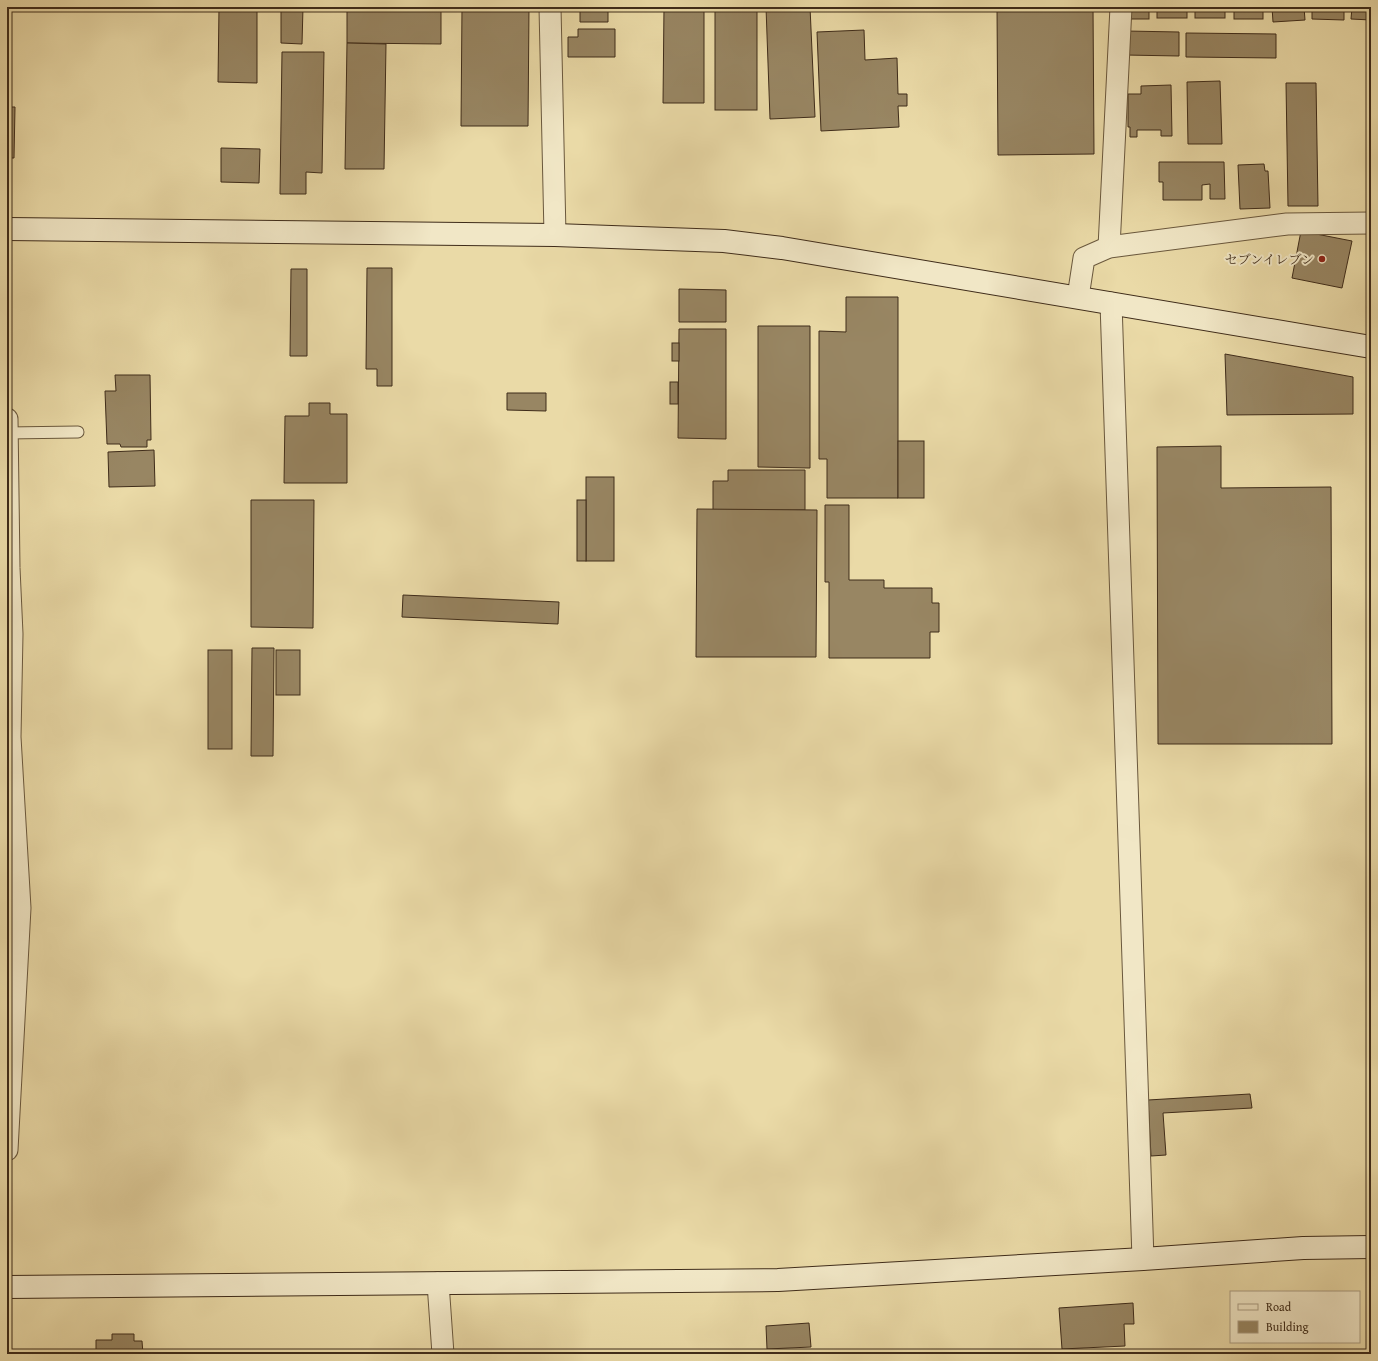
<svg xmlns="http://www.w3.org/2000/svg" width="1378" height="1361" font-family="'Gentium Book Plus','Noto Serif JP',serif">
<rect width="100%" height="100%" fill="#eadaa7"/>
<filter id="stains"><feTurbulence type="fractalNoise" baseFrequency=".005" numOctaves="4"/><feColorMatrix values="0 0 0 0 .2 0 0 0 0 .09 0 0 0 0 .02 0 0 0 .5 -.17"/></filter>
<radialGradient id="worn" r=".72"><stop offset=".6" stop-color="#630" stop-opacity="0"/><stop offset="1" stop-color="#630" stop-opacity=".3"/></radialGradient>
<g fill="#988663" stroke="#3f2c1a">
<polygon points="219,7 257,7 257,83 218,82"/>
<polygon points="281,7 303,7 302,44 281,43"/>
<polygon points="347,7 441,7 441,44 347,43"/>
<polygon points="462,7 529,7 528,126 461,126"/>
<polygon points="570,7 608,7 608,22 580,22 580,11 570,11"/>
<polygon points="664,7 704,7 704,103 663,103"/>
<rect x="715" y="7" width="42" height="103"/>
<polygon points="766,7 810,7 815,117 770,119"/>
<polygon points="997,7 1093,7 1094,154 998,155"/>
<rect x="1124" y="7" width="25" height="12"/>
<rect x="1157" y="7" width="30" height="11"/>
<rect x="1195" y="7" width="30" height="11"/>
<rect x="1234" y="7" width="29" height="12"/>
<polygon points="1272,7 1304,7 1305,20 1273,22"/>
<polygon points="1312,7 1344,7 1344,20 1312,19"/>
<polygon points="1352,7 1371,7 1371,20 1351,19"/>
<polygon points="578,29 615,29 615,57 568,57 568,37 578,37"/>
<polygon points="864,30 865,60 897,58 898,94 907,94 907,106 898,106 899,127 821,131 817,32"/>
<polygon points="1126,31 1179,32 1179,56 1125,55"/>
<polygon points="1186,33 1276,34 1276,58 1186,57"/>
<polygon points="347,43 386,44 384,169 345,169"/>
<polygon points="282,52 324,52 322,173 306,172 306,194 280,194"/>
<polygon points="1220,81 1222,144 1188,144 1187,82"/>
<polygon points="1286,83 1316,83 1318,206 1288,206"/>
<polygon points="1171,85 1172,136 1161,136 1161,130 1137,130 1137,137 1130,137 1130,127 1128,127 1128,94 1141,94 1141,86"/>
<polygon points="7,107 15,107 14,158 7,158"/>
<polygon points="221,148 260,149 259,183 221,182"/>
<polygon points="1159,162 1224,162 1225,199 1210,199 1210,184 1202,185 1202,200 1163,200 1163,182 1159,182"/>
<polygon points="1264,164 1265,171 1268,171 1270,208 1240,209 1238,165"/>
<polygon points="1301,231 1352,241 1342,288 1292,278"/>
<polygon points="367,268 392,268 392,386 377,386 377,369 366,369"/>
<polygon points="291,269 307,269 307,356 290,356"/>
<polygon points="679,289 726,290 726,322 679,322"/>
<polygon points="846,297 898,297 898,498 827,498 827,459 819,459 819,331 846,332"/>
<polygon points="758,326 810,326 810,468 758,467"/>
<polygon points="679,329 726,329 726,439 678,438"/>
<rect x="672" y="343" width="7" height="18"/>
<polygon points="1225,354 1353,377 1353,414 1227,415"/>
<polygon points="115,375 150,375 151,440 147,440 147,447 121,447 120,444 107,444 105,391 116,391"/>
<rect x="670" y="382" width="8" height="22"/>
<polygon points="507,393 546,393 546,411 507,410"/>
<polygon points="309,403 330,403 330,414 347,414 347,483 284,483 285,416 309,416"/>
<rect x="898" y="441" width="26" height="57"/>
<polygon points="1221,446 1221,488 1331,487 1332,744 1158,744 1157,447"/>
<polygon points="154,450 155,486 109,487 108,452"/>
<polygon points="728,470 805,470 805,510 713,510 713,481 728,481"/>
<rect x="586" y="477" width="28" height="84"/>
<polygon points="251,500 314,500 313,628 251,627"/>
<rect x="577" y="500" width="9" height="61"/>
<polygon points="825,505 849,505 849,580 884,580 884,588 932,588 932,603 939,603 939,632 930,632 930,658 829,658 829,582 825,582"/>
<polygon points="697,509 817,510 816,657 696,657"/>
<polygon points="403,595 559,602 558,624 402,617"/>
<polygon points="252,648 274,648 273,756 251,756"/>
<rect x="208" y="650" width="24" height="99"/>
<rect x="276" y="650" width="24" height="45"/>
<polygon points="1250,1094 1252,1108 1163,1113 1166,1155 1151,1156 1148,1100"/>
<polygon points="1133,1303 1134,1324 1124,1324 1125,1346 1062,1349 1059,1308"/>
<polygon points="809,1323 811,1347 767,1349 766,1326"/>
<polygon points="112,1334 134,1334 134,1341 142,1341 143,1354 96,1354 96,1340 112,1340"/>
<rect x="454" y="1351" width="25" height="3"/>
</g>
<g fill="none" stroke-linecap="round" stroke-linejoin="round">
<defs>
<polyline id="lane" points="7,433 78,432"/>
<g id="street">
<polyline points="550,7 555,235"/>
<polyline points="1109,247 1121,7"/>
<polyline points="1078,297 1084,258 1109,247 1287,224 1371,223"/>
<polyline points="1111,303 1143,1259"/>
<polyline points="7,419 9,568 12,634 10,737 20,908 7,1150"/>
<polyline points="438,1283 443,1354"/>
</g>
<g id="secondary">
<polyline points="7,229 555,235 724,241 782,248 1371,347"/>
<polyline points="7,1287 778,1280 1143,1259 1303,1248 1371,1247"/>
</g>
</defs>
<use href="#lane" stroke="#6a583d" stroke-width="13"/>
<use href="#street" stroke="#6a583d" stroke-width="23"/>
<use href="#secondary" stroke="#3f2c1a" stroke-width="24"/>
<use href="#lane" stroke="#f1e7c6" stroke-width="11"/>
<use href="#street" stroke="#f1e7c6" stroke-width="21"/>
<use href="#secondary" stroke="#f1e7c6" stroke-width="22"/>
</g>
<circle fill="#8f2418" stroke="#f1e7c6" stroke-width="1.5" cx="1322" cy="259" r="4"/>
<g text-anchor="middle" stroke-width="4" stroke-linejoin="round" paint-order="stroke">
<g font-size="13" fill="#3f2c1a" stroke="#f1e7c6" text-anchor="end">
<text x="1314" y="264">セブンイレブン</text>
</g>
</g>
<rect width="1378" height="1361" fill="none" stroke="#eadaa7" stroke-width="24"/>
<rect x="8" y="8" width="1362" height="1345" fill="none" stroke="#3f2c1a" stroke-width="2"/>
<rect x="12" y="12" width="1354" height="1337" fill="none" stroke="#3f2c1a"/>
<rect x="1230" y="1291" width="130" height="52" fill="#f1e7c6" stroke="#aa9c81"/>
<rect x="1238" y="1304" width="20" height="6" fill="#f1e7c6" stroke="#aa9c81"/>
<text x="1266" y="1311" font-size="12" fill="#3f2c1a">Road</text>
<rect x="1238" y="1321" width="20" height="12" fill="#988663" stroke="#aa9c81"/>
<text x="1266" y="1331" font-size="12" fill="#3f2c1a">Building</text>
<rect width="100%" height="100%" filter="url(#stains)"/>
<rect width="100%" height="100%" fill="url(#worn)"/>
</svg>
